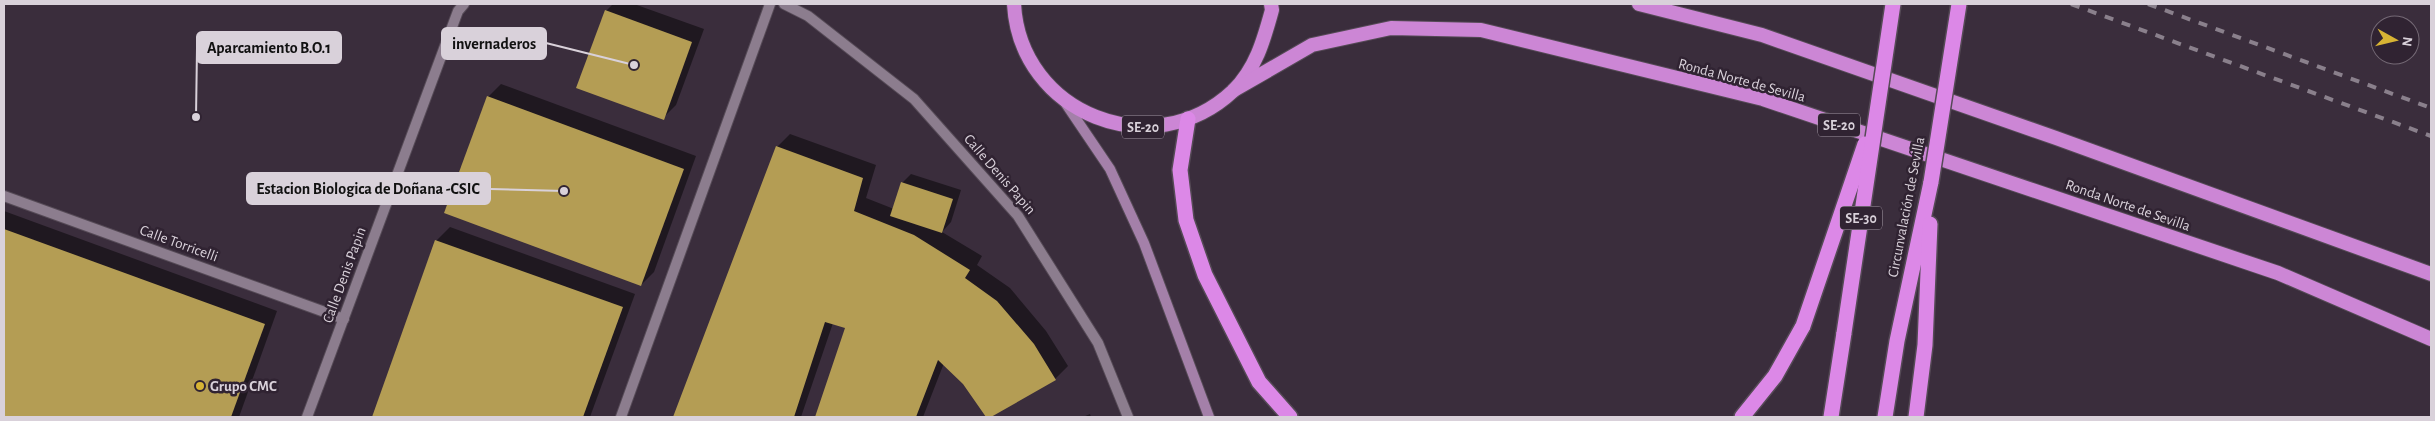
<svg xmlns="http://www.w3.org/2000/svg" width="2435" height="421" font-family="'Alegreya Sans',sans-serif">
<rect width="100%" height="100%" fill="#3a2d3c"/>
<g fill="#0007">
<polygon points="613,4 634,4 704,29 676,105 663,118 606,11"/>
<polygon points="501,84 696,156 654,272 641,285 488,97"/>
<polygon points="790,134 876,165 866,198 894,209 902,183 911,174 961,190 951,222 942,232 982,256 977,265 1010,288 1046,331 1068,366 1055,379 989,417 964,383 944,363 923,417 816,417 846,327 833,323 801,417 674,417 777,147"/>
<polygon points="4,211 277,311 239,417 4,417"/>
<polygon points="450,227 635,294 590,417 374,417 437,240"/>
<polygon points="1090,414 1091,417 1083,417"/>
</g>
<g fill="#b49d54">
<polygon points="605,10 692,42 664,120 576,88"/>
<polygon points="487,96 684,169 641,286 444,213"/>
<polygon points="776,146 863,178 854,211 914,235 970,270 965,278 997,301 1034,344 1056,380 991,417 986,417 963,384 938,360 916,417 815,417 845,328 825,322 794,417 673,417"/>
<polygon points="901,182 953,199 942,233 890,216"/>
<polygon points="4,229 265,324 231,417 4,417"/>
<polygon points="435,240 623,307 583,417 372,417"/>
</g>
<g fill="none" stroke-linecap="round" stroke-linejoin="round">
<defs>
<g id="service">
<polyline points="784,4 808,16 914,99 1018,216 1098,343 1128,417"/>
<polyline points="307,417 458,11 464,4"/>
<polyline points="621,417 770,4"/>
</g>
<polyline id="minor" points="4,196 344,319"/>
<polyline id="secondary" points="1064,101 1110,169 1144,243 1209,417"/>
<g id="trunk">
<path d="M1014,4c6,110 139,162 219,87 23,-22 31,-52 39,-81l-1,-6"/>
<polyline points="1639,4 1762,35 2056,138 2431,274"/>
<polyline points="1234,90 1312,45 1391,28 1481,30 1763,99 2278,273 2431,339"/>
</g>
<g id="motorway">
<polyline points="1188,119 1180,170 1186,220 1205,275 1259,382 1290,417"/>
<polyline points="1742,417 1775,376 1803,326"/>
<polyline points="1831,417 1844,333"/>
<polyline points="1885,417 1897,341 1931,182"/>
<polyline points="1916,417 1925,345 1930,224"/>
</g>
</defs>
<use href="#service" stroke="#554a56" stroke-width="12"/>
<use href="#minor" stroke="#554a56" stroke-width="12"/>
<use href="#secondary" stroke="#554a56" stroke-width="12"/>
<use href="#trunk" stroke="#554a56" stroke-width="16"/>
<use href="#motorway" stroke="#554a56" stroke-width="18"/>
<use href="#service" stroke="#8c7d8e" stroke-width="10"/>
<use href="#minor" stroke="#8c7d8e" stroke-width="10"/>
<use href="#secondary" stroke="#a480a9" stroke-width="10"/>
<use href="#trunk" stroke="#cc86d5" stroke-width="14"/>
<use href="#motorway" stroke="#dc88e7" stroke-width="15"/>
<g stroke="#8a808c" stroke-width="4" stroke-dasharray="9 9" stroke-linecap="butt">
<polyline points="2071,4 2431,136"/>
<polyline points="2148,4 2431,108"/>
</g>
<defs>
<g id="motorway-bridge">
<polyline points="1931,182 1959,4"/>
<polyline points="1803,326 1865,144"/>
<polyline points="1844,333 1893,4"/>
</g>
</defs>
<use href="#motorway-bridge" stroke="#554a56" stroke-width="18" stroke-linecap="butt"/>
<use href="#motorway-bridge" stroke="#dc88e7" stroke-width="15"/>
</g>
<circle fill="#d8b434" stroke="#302332" stroke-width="2" cx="200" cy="386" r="5"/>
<g text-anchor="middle" stroke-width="5" stroke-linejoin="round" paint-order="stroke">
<g fill="#302332" stroke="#a69da8" stroke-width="1">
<rect x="1818" y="113.5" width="42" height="23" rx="4"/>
<rect x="1122" y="115.5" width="42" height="23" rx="4"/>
<rect x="1840" y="206.5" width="42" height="23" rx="4"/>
</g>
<g font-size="14" font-weight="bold" fill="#d9d1da">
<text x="1839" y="130">SE-20</text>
<text x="1143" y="132">SE-20</text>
<text x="1861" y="223">SE-30</text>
</g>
<g font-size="15" fill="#d9d1da" stroke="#302332">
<text transform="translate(1742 80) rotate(15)" y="5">Ronda Norte de Sevilla</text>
<text transform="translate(1000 174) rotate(49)" y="5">Calle Denis Papin</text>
<text transform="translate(2128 205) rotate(19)" y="5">Ronda Norte de Sevilla</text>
<text transform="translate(1906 207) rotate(-79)" y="5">Circunvalación de Sevilla</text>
<text transform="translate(179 243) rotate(20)" y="5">Calle Torricelli</text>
<text transform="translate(344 275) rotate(-70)" y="5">Calle Denis Papin</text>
</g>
<g font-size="15" font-weight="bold" fill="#d9d1da" stroke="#302332" text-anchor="start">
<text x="210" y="391">Grupo CMC</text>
</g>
</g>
<path fill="none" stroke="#d9d1da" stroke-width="2" d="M634 65L546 43M196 117L197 48M564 191L490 189"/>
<g fill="#d9d1da" stroke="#302332" stroke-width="2">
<circle cx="634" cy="65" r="5"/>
<circle cx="196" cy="117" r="5"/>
<circle cx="564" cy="191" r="5"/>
</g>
<g fill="#d9d1da" stroke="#d9d1da" stroke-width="2">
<rect x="442" y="28" width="104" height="31" rx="5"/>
<rect x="197" y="32" width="144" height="31" rx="5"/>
<rect x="247" y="173" width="243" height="31" rx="5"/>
</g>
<g font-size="16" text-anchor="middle" font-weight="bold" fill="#111">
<text x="494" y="49">invernaderos</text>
<text x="269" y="53">Aparcamiento B.O.1</text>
<text x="368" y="194">Estacion Biologica de Doñana -CSIC</text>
</g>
<rect width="2435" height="421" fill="none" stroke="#d9d1da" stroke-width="10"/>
<g transform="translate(2395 40) rotate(98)"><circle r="24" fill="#302332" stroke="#746975"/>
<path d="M0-4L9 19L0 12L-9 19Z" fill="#d8b434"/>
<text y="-8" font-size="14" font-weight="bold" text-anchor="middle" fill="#d9d1da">N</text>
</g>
</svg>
